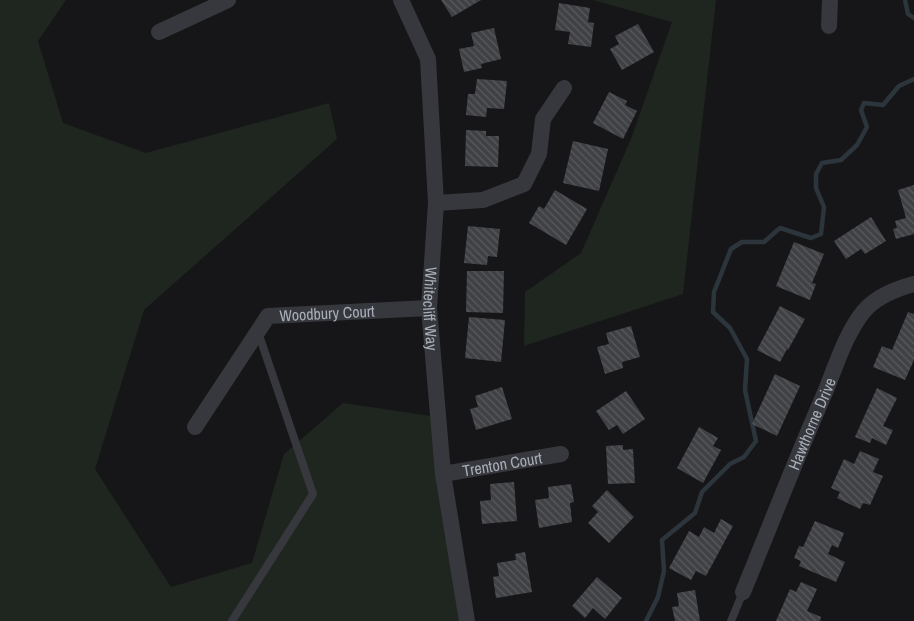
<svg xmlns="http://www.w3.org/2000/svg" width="914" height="621" font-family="'Archivo Narrow',sans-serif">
<defs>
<pattern id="building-back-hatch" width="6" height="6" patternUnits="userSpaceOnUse" patternTransform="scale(1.25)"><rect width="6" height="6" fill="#404145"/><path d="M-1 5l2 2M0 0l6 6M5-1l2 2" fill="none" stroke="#595a5e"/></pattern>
</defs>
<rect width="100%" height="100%" fill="#161618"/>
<g fill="#1e261f">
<polygon points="0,0 66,0 38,41 63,123 146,153 329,103 337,139 144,310 95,469 171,587 252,563 284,454 343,403 438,417 467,621 0,621"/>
<polygon points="593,0 716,0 683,294 524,346 525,292 581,253 631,139 672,22"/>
</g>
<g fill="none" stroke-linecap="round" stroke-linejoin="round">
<g stroke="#2c353c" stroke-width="4.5">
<polyline points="905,0 908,14 914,18"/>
<polyline points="646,621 658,597 664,571 662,540 695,513 702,492 730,464 744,457 756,441 745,390 747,359 730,328 713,312 714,292 731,249 742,242 764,242 780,228 811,238 821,234 824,207 816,188 816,174 822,163 841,160 857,145 867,127 861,110 864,103 883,105 899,86 914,79"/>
</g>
</g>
<g fill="url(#building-back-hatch)">
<polygon points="441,0 481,0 452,17"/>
<polygon points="559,3 590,8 588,22 594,23 591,47 568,44 570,32 555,30"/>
<polygon points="638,24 654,52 622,70 610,49 619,44 615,36"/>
<polygon points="494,28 501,59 481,64 482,68 464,72 459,49 474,46 471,33"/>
<polygon points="477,79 507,81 504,109 487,108 486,117 466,115 468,94 475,94"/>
<polygon points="609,92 627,101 625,105 637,111 623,139 593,123"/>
<polygon points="466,130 486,131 486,136 499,136 498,167 465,166"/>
<polygon points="573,141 608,149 599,191 563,183"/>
<polygon points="914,185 914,234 896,239 893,229 897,228 895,221 906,218 898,190"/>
<polygon points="555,190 587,209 566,245 529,223 539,206 544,209"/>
<polygon points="871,217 886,241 865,254 861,249 846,259 834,241"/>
<polygon points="468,226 500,229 497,257 488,256 487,265 464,263"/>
<polygon points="794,242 824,254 812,283 816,284 810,300 776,286"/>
<polygon points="467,271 504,271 503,313 466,312"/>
<polygon points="780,306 805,319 788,350 787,349 780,362 757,350"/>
<polygon points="908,312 914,314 914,360 905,380 873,367 882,346 892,350"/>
<polygon points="469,317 505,320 501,362 465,358"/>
<polygon points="631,326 640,357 622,362 623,368 605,374 597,347 609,344 606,333"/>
<polygon points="775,374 800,386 777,436 752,424"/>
<polygon points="502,387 512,419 476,430 470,409 478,407 475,396"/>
<polygon points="877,388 897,398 883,426 893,430 886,445 872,438 870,443 855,437"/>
<polygon points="626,391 645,419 623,434 617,425 609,430 596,411"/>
<polygon points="699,427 718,438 713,446 721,450 703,483 677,468"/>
<polygon points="623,445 623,450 633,449 635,483 608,484 606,446"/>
<polygon points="860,451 879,459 873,472 883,476 870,505 863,503 860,509 837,498 840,492 831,488 844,459 854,464"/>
<polygon points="514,482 517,521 482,524 480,501 491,500 490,484"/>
<polygon points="571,484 574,502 570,503 572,522 539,528 535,500 549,498 548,487"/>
<polygon points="607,490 634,517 609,543 588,523 598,512 592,506"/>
<polygon points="721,519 733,526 706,576 696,571 691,580 669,568 689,531 699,537 704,527 714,533"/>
<polygon points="815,521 844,533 838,548 832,545 828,554 845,562 836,582 799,566 801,561 794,558 799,546 803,547"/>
<polygon points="525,552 532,592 496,598 493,577 499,576 497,563 516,560 515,554"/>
<polygon points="597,577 622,598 605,619 593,608 585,618 572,606"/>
<polygon points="801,582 817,589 807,611 821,617 820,621 776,621 790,589 796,592"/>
<polygon points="695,590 700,621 675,621 672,607 679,606 677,593"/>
</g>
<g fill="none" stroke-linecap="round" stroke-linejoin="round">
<g stroke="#37383d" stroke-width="8">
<polyline points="232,621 313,494 258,332"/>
<polyline points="731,621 743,592"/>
</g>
<g stroke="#37383d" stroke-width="16">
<path id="s1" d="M401,0l27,59 8,144 -7,105 14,166 24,147"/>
<polyline points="829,26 830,0"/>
<polyline points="159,32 228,0"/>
<polyline points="436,203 483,200 524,184 539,154 543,119 564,88"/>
<path id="s2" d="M195,427l73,-111 161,-8"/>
<path id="s3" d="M443,474l118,-20"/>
<path id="s4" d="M743,592c28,-68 54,-136 83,-202 10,-25 21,-59 38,-79 13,-15 32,-22 50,-27"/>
</g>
</g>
<g text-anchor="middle" stroke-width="4.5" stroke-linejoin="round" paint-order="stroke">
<g font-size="16" fill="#a8adb8" stroke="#111113">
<text dy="6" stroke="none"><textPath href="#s1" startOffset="315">Whitecliff Way</textPath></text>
<text dy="6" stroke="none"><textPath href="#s2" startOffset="192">Woodbury Court</textPath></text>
<text dy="6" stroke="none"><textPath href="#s4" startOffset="182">Hawthorne Drive</textPath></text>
<text dy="6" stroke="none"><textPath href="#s3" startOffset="60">Trenton Court</textPath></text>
</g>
</g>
</svg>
